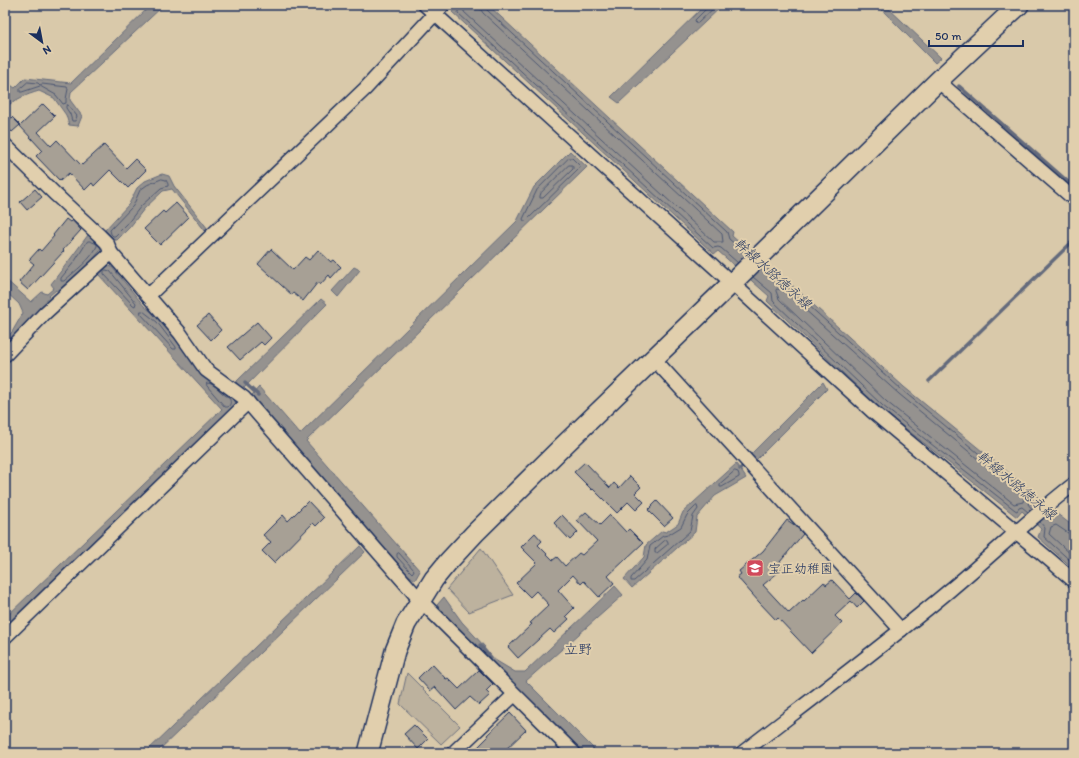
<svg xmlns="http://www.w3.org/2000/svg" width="1079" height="758" font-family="Itim,'Klee One',sans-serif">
<rect width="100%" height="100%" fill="#d9c9aa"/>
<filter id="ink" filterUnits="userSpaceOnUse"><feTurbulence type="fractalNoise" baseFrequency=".025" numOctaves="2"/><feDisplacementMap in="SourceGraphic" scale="8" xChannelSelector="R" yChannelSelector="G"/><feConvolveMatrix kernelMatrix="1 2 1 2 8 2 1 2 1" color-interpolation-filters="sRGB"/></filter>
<g filter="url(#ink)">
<g fill="#bdb29e" stroke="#6c707e">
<polygon points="481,548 513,595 469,612 447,589"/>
<polygon points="407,673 460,726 441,744 400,704"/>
</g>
<g fill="#95928f" stroke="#646a7b">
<path d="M151,5h13l-93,87 -1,8 12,16 -4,10 -9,-1 -3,-10 -12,-17 -15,-7c-13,4 -24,8 -34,17v-27l10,7 10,-10 46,5z"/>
<polygon points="454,5 488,5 733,232 732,236 781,280 785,279 904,387 1038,497 1032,504 1051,518 1056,513 1074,527 1074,569 1038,537 1041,529 1022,511 1017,517 881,409 767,301 769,296 718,251 714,254 452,12 456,7"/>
<polygon points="705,5 723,5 619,103 611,97"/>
<polygon points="877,5 885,5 941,58 935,63"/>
<polygon points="570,151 587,167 306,441 420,571 415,580 406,573 375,537 252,395 259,387 300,434 517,221 534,187"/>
<polygon points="162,174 169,176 174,186 208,229 206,232 172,189 163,191 144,209 130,227 117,240 112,240 102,244 100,251 93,259 103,268 106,265 112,267 144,306 160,319 202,373 235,387 237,381 321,299 327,304 234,398 236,404 5,626 5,618 222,409 98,274 100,271 92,261 58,291 56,290 49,296 51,298 5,346 5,340 12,332 23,313 19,304 5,291 5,279 31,302 42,292 47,294 54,288 51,284 71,258 88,235 99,241 107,233 104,231 129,204 137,188 145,181"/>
<polygon points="354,267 360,270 338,297 332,291"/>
<polygon points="823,382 827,389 755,461 749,456"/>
<polygon points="736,464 740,469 746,478 715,496 697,517 695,532 632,588 624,579 644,557 646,545 662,531 666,532 678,524 683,512"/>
<polygon points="360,546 365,552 156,753 145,753"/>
<polygon points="615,586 623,595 526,681 598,753 583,753 486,656 489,653 495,660 515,672 525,672"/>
<polygon points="444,597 462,622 485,647 481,650 459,629 437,605"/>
</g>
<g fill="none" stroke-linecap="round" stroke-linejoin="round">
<g stroke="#4c5772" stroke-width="1">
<polyline points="459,5 459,8 458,11 458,13 713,248 718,247 721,248 738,263"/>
<polyline points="464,5 464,12 714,242 723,242 722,234 483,13 481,10 480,5"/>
<polyline points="485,5 487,10 727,232 729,239 746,254"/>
<polyline points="707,5 706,9 695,20 696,23 698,23 717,5"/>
<polygon points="28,82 38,83 40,85 42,84 67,87 68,89 66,99 66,103 63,104 56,95 40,86 22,92 20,92 20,89"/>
<polygon points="68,105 77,116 75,121 72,121 70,114 66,108 66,106"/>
<polygon points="569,158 572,158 580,166 580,168 526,221 524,221 523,219 537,190"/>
<polygon points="569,165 572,165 573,167 573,169 543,198 540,198 540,196 541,193"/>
<polygon points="162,179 166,180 168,184 168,186 161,188 141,206 127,224 115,236 113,236 111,234 110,230 133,206 140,190 147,185"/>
<path d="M88,241h2l7,3v2c-6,14 -22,25 -33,35h-3v-3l14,-17z"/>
<polyline points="762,268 779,283 785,284 902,390 1030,496 1031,498 1029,501 1028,504 1032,509"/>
<polygon points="106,270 110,271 136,303 135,306 133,305 104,274 104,272"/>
<polyline points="753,277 772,293 773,301 883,406 1015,510 1017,511 1019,508 1022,507 1028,512"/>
<polygon points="777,289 783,290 899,394 1024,497 1024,498 1023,502 1014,504 887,402 779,299 776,291"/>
<polygon points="141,311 143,311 157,322 176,347 176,349 173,349 141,314"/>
<path d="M207,383c9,0 14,12 22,14 2,5 2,7 -1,10h-3l-18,-21z"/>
<polygon points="735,471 738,472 739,475 739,477 722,487 720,487 720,484"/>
<polygon points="697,506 698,509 693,516 690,531 634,581 631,581 631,578 647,560 650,546 663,536 668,535 681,527 687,515 695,507"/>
<polyline points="1040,522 1045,528 1044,537 1074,564"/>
<polyline points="1074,535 1068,533 1056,525 1051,527 1049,534 1074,557"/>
<polygon points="667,540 668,542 668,544 657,553 655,553 655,549 664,541"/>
<polygon points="399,553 414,570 413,572 412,573 409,570 397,557 397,554"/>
</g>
<g stroke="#646a7b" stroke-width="3.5">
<polyline points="959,86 1074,187"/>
<polyline points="929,381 1074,240"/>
<polyline points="245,383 258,395"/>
<polyline points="740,469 746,463"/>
<polyline points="480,645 490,657"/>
</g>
</g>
<g fill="#a7a095" stroke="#1b2f5e">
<polygon points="43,104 55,116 38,132 51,146 57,140 81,165 82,164 82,165 104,145 126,168 135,159 146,170 128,188 110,170 94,186 92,183 85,190 69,173 60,181 36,156 42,150 20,126"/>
<polygon points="12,117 20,125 12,132 5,125"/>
<polygon points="35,189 42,197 27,210 20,202"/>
<polygon points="176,203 189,217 160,245 144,229 163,211 165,213"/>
<polygon points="66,219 70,222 72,220 81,230 63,250 64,251 28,290 19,282 34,264 29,260 39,249 41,251 54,236 53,235"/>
<polygon points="271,249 293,270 305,257 309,260 318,250 331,262 334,260 341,267 331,278 329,275 320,285 318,282 303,301 293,293 292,295 258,264"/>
<polygon points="208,315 221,330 211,340 197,325"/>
<polygon points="257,322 271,338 264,345 261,342 240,360 228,347"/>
<polygon points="585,462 610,488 614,483 619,488 630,476 641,487 635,493 644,502 636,510 628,502 617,513 593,489 592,490 574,472"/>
<polygon points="308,501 324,518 316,526 313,523 274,563 262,551 271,542 263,535 283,515 288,521"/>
<polygon points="657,501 673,518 664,526 648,510"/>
<polygon points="586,512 600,525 610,515 626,532 629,529 643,543 608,576 614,583 599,597 584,581 581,584 573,575 558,590 574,608 566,616 569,619 554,633 550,629 518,658 508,647 532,624 530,623 549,605 536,591 530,597 516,583 537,563 521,547 535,533 542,541 538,545 553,560 557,557 565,566 579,553 582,555 597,541 577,520"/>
<polygon points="562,515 578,532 570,540 554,523"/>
<polygon points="787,520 796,526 803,534 780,562 782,565 779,568 781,570 763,585 789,613 803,600 804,601 824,582 826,585 832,580 850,599 856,593 864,601 857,608 851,601 835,616 842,623 811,653 778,618 776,620 759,602 737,577 741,574 739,571 763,551"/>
<polygon points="432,664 446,679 448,678 459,689 479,670 493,684 486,691 490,695 479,705 470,697 456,710 435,687 430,691 418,678"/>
<polygon points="510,713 526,730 502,753 472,753 488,737 487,735"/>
<polygon points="414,725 428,739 418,749 404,734"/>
</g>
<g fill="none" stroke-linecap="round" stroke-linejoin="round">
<defs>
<g id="street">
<polyline points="425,5 732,283 872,411 1051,561 1074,581"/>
<polyline points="938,81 1074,199"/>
<polyline points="5,145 56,195 100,236 107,243 111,253 180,333 206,370 244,398 420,600 574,753"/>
<polyline points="148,296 365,89 443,5"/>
<polyline points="5,355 45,313 111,253"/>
<polyline points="654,359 901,630"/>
<polyline points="5,637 248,402"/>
<polyline points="453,753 514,695"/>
<path d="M742,753c70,-54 140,-106 208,-163 41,-34 81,-73 124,-106"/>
</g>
<polyline id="secondary" points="368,753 395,651 406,624 434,579 448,562 475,533 560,449 732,283 938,81 1019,5"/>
</defs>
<use href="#street" stroke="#1b2f5e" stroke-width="16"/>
<use href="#secondary" stroke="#1b2f5e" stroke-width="22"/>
<use href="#street" stroke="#e1cfad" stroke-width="13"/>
<use href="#secondary" stroke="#e1cfad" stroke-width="19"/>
</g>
</g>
<defs>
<symbol id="school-square" viewBox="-11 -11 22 22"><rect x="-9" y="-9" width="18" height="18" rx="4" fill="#d1495b" stroke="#e1cfad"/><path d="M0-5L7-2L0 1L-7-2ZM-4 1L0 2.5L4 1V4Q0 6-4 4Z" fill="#fff"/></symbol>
</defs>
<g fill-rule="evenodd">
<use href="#school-square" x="745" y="558" width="20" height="20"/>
</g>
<g text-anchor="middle" stroke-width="4" stroke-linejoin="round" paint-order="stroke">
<g font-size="13" fill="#1b2f5e" stroke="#e1cfad" text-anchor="start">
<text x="768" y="573">宝正幼稚園</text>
</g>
<g font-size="14" font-style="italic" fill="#2d3e65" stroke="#e1cfad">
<text transform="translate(773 273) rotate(42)" y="5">幹線水路徳永線</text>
<text transform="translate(1017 485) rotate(40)" y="5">幹線水路徳永線</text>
</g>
<g font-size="14" fill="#1b2f5e" stroke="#e1cfad">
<text x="578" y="654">立野</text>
</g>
</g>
<rect width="1079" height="758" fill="none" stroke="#e1cfad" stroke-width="20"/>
<rect x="10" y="10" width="1059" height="738" fill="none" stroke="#1b2f5e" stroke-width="1.5" filter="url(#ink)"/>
<g transform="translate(42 42) rotate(148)" stroke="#e1cfad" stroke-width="3" paint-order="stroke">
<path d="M0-3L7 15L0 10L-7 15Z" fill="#1b2f5e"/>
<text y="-6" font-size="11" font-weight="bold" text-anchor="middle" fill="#1b2f5e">N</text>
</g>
<path d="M929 40v6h94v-6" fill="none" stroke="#1b2f5e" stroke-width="2"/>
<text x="935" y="40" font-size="12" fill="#1b2f5e" stroke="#e1cfad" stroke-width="3" paint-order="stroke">50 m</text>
</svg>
